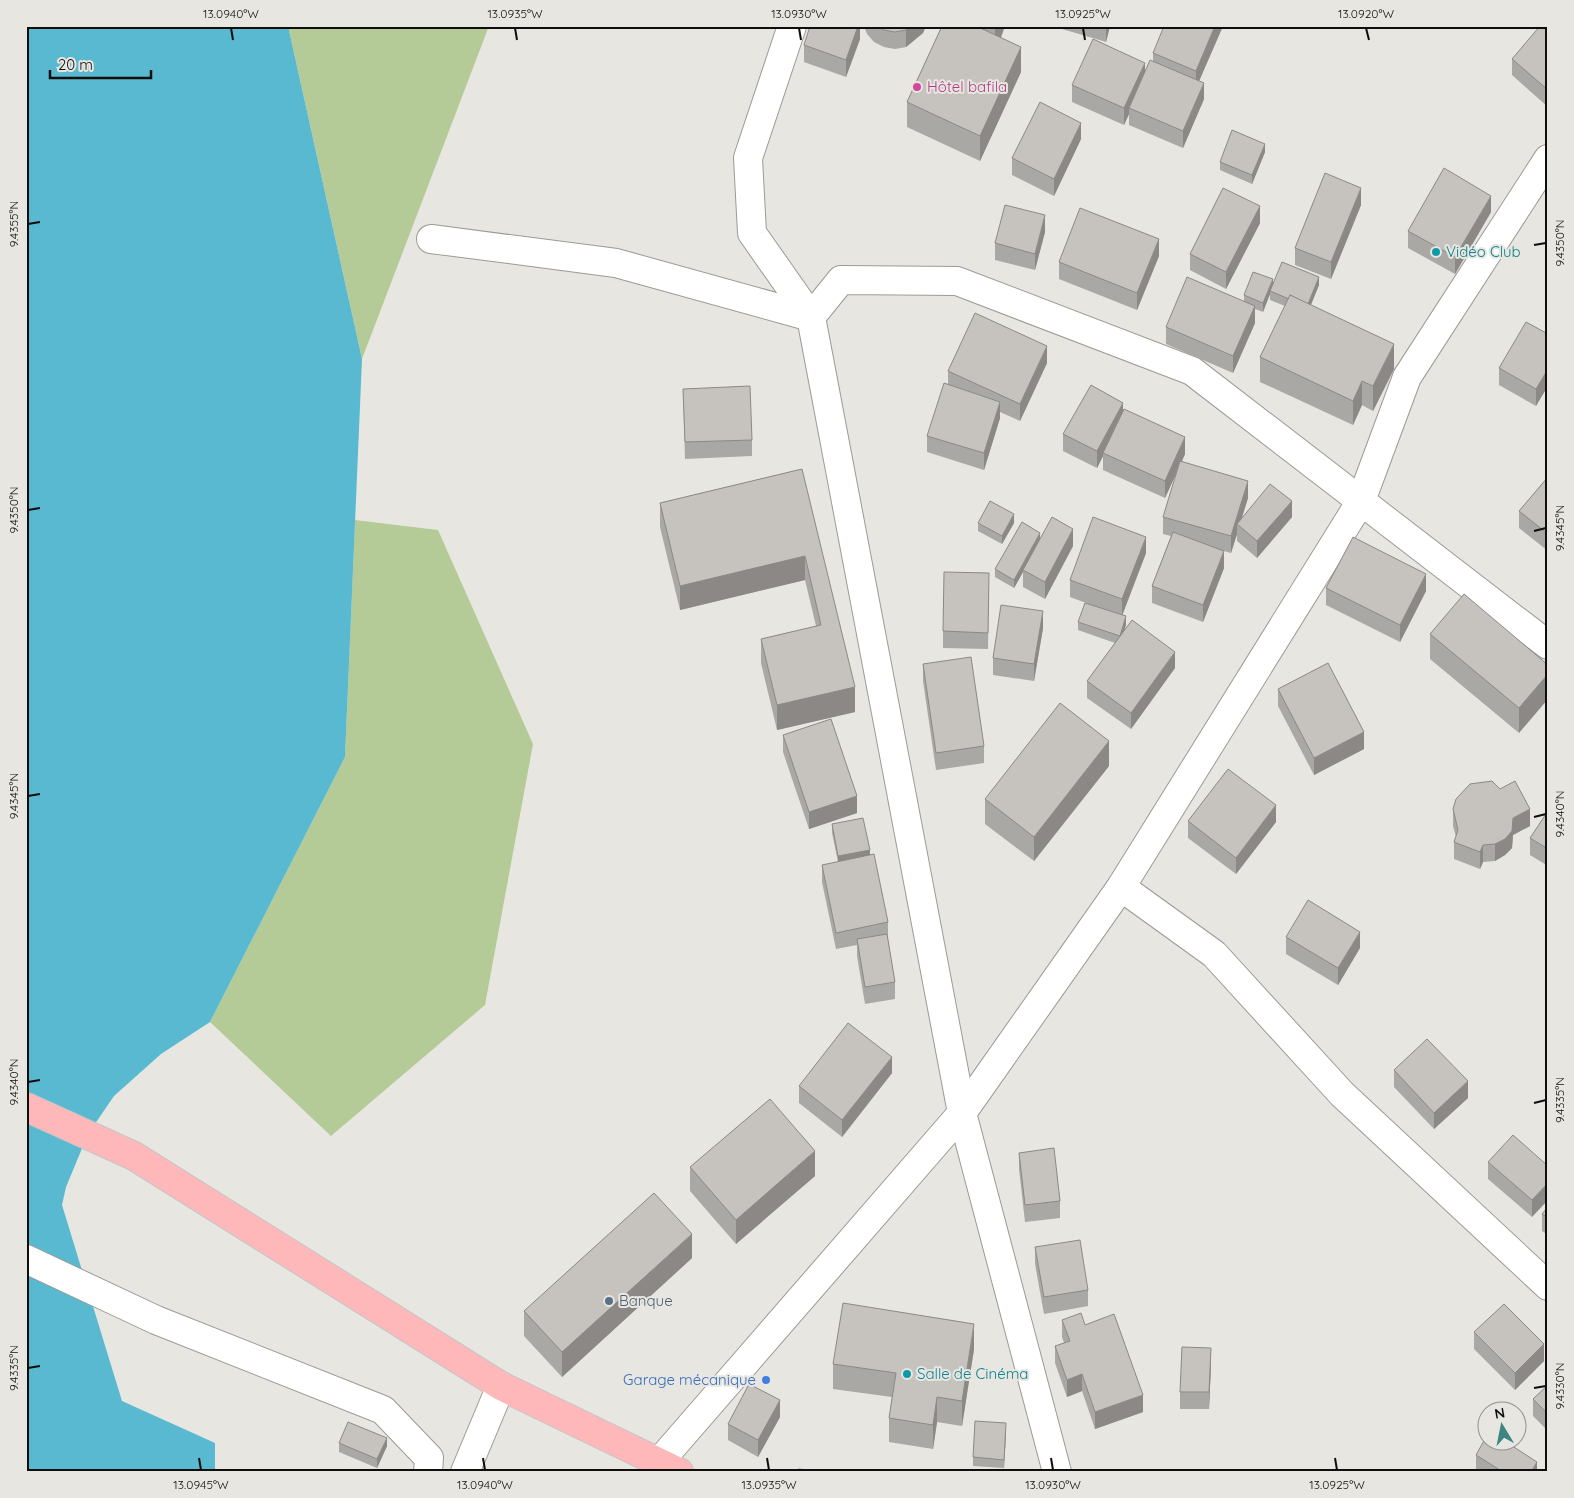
<svg xmlns="http://www.w3.org/2000/svg" width="1574" height="1498" font-family="Quicksand,sans-serif">
<rect width="100%" height="100%" fill="#e8e6e1"/>
<g fill="#b5cb97">
<polygon points="288,26 489,26 362,359"/>
<polygon points="355,520 438,530 533,744 485,1005 331,1136 210,1022 345,757"/>
</g>
<polygon fill="#59b9d0" points="26,26 288,26 362,359 345,757 210,1022 161,1054 114,1096 88,1134 66,1187 62,1205 122,1401 215,1443 215,1472 26,1472"/>
<g fill="none" stroke-linecap="round" stroke-linejoin="round">
<defs>
<g id="minor">
<polyline points="792,26 748,158 752,233 811,317"/>
<polyline points="431,239 616,263 811,317"/>
<polyline points="1121,887 1214,954 1342,1094 1548,1286"/>
<polyline points="26,1259 156,1320 383,1410 429,1458 428,1472"/>
<polyline points="660,1461 962,1113 1121,887 1361,501 1407,377 1548,159"/>
<polyline points="465,1472 501,1386"/>
<polyline points="1057,1472 962,1113 811,317 841,280 957,281 1192,371 1548,645"/>
</g>
<polyline id="highway" points="26,1107 134,1156 501,1386 679,1472"/>
</defs>
<use href="#minor" stroke="#9d9a96" stroke-width="30"/>
<use href="#highway" stroke="#c5c5c5" stroke-width="30"/>
<use href="#minor" stroke="#fff" stroke-width="28"/>
<use href="#highway" stroke="#ffb8ba" stroke-width="28"/>
</g>
<g fill="#aaa8a4">
<polygon points="860,26 860,39 846,77 804,62 804,45"/>
<polygon points="864,26 926,26 923,33 906,47 895,49 884,47 874,42 867,34"/>
<polygon points="942,26 1005,26 1001,38 1021,72 980,161 907,127 907,102"/>
<polygon points="1052,26 1110,26 1106,42"/>
<polygon points="1223,26 1199,81 1204,99 1183,148 1129,125 1129,114 1124,125 1072,102 1072,85 1145,72 1153,61 1153,53"/>
<polygon points="1548,26 1548,107 1512,75 1512,59"/>
<polygon points="1081,139 1054,196 1012,175 1012,158"/>
<polygon points="1265,152 1252,184 1220,170 1220,162"/>
<polygon points="1361,205 1331,279 1295,265 1295,248"/>
<polygon points="1491,212 1455,274 1408,248 1408,231"/>
<polygon points="1260,223 1226,289 1190,270 1190,254"/>
<polygon points="1045,232 1035,270 995,260 995,243"/>
<polygon points="1159,256 1137,310 1059,279 1059,262"/>
<polygon points="1273,285 1319,285 1311,305 1394,369 1373,411 1362,405 1353,425 1260,382 1260,357 1285,306 1270,300 1270,294 1263,312 1255,309 1255,323 1233,373 1166,344 1166,327 1244,301 1244,295"/>
<polygon points="1548,334 1536,406 1499,385 1499,368"/>
<polygon points="1047,363 1020,421 1000,412 1000,418 984,470 927,452 927,436 948,385 948,371"/>
<polygon points="683,389 752,440 752,456 685,459"/>
<polygon points="1123,410 1185,454 1182,461 1248,498 1242,518 1292,517 1257,558 1237,541 1237,534 1231,553 1224,551 1224,568 1203,622 1152,603 1152,586 1171,536 1163,534 1163,517 1177,472 1165,498 1103,470 1103,456 1097,468 1063,451 1063,434"/>
<polygon points="802,469 855,712 777,730 761,663 761,639 816,626 805,580 680,610 660,527 660,503"/>
<polygon points="1548,477 1548,551 1519,528 1519,511"/>
<polygon points="978,523 1014,523 1002,544 978,531"/>
<polygon points="1040,539 1073,546 1045,599 1023,587 1023,572 1014,588 995,577 995,569"/>
<polygon points="1146,553 1122,615 1126,625 1124,630 1175,668 1131,729 1087,698 1087,681 1115,643 1078,630 1078,622 1102,609 1070,597 1070,580"/>
<polygon points="1326,588 1426,591 1400,642 1326,605"/>
<polygon points="989,590 988,649 943,648 943,631"/>
<polygon points="1043,628 1034,681 993,675 993,658"/>
<polygon points="1430,634 1548,665 1519,733 1430,659"/>
<polygon points="923,664 984,746 984,763 936,770 923,681"/>
<polygon points="1278,689 1364,749 1314,775 1278,706"/>
<polygon points="783,735 857,813 809,829 783,752"/>
<polygon points="1109,766 1034,861 985,824 985,799"/>
<polygon points="1453,809 1530,826 1513,835 1512,848 1505,855 1495,861 1483,862 1480,869 1454,859 1454,842 1456,837 1453,826"/>
<polygon points="1548,811 1548,866 1530,855 1530,838"/>
<polygon points="1188,821 1276,822 1236,874 1188,838"/>
<polygon points="832,824 870,855 888,922 888,939 895,982 895,999 865,1004 857,956 857,945 836,949 822,882 822,865 838,862 832,833"/>
<polygon points="1286,937 1360,948 1338,985 1286,954"/>
<polygon points="1394,1070 1468,1098 1434,1129 1394,1087"/>
<polygon points="892,1073 842,1137 799,1103 799,1086"/>
<polygon points="1019,1153 1060,1201 1060,1218 1025,1222 1019,1169"/>
<polygon points="1488,1162 1548,1166 1532,1217 1488,1179"/>
<polygon points="690,1167 815,1176 736,1244 690,1191"/>
<polygon points="1548,1207 1548,1235 1542,1231 1542,1214"/>
<polygon points="1035,1247 1088,1290 1088,1306 1044,1314 1035,1264"/>
<polygon points="692,1258 562,1377 524,1336 524,1311"/>
<polygon points="1062,1320 1085,1325 1143,1412 1095,1429 1082,1391 1067,1397 1055,1363 1055,1346 1064,1343 1062,1337"/>
<polygon points="1474,1332 1544,1361 1515,1390 1474,1349"/>
<polygon points="974,1349 962,1426 937,1422 933,1449 889,1442 889,1418 892,1397 833,1389 833,1364"/>
<polygon points="1211,1365 1209,1409 1180,1409 1180,1392"/>
<polygon points="1548,1385 1548,1431 1533,1416 1533,1399"/>
<polygon points="780,1417 758,1457 728,1440 728,1424"/>
<polygon points="1006,1432 1004,1468 973,1466 973,1457"/>
<polygon points="339,1443 387,1446 377,1468 339,1452"/>
<polygon points="1476,1455 1537,1472 1476,1472"/>
</g>
<g fill="#8b8886">
<polygon points="858,26 860,26 860,39 846,77 846,60"/>
<polygon points="911,26 926,26 923,33 906,47 906,30"/>
<polygon points="996,26 1005,26 995,52 995,27"/>
<polygon points="1106,26 1110,26 1106,42"/>
<polygon points="1215,26 1223,26 1196,88 1196,71"/>
<polygon points="1021,47 1021,72 980,161 980,136"/>
<polygon points="1145,63 1145,79 1129,108 1129,114 1124,125 1124,108"/>
<polygon points="1204,83 1204,99 1183,148 1183,131"/>
<polygon points="1081,123 1081,139 1054,196 1054,179"/>
<polygon points="1265,144 1265,152 1252,184 1252,175"/>
<polygon points="1361,188 1361,205 1331,279 1331,262"/>
<polygon points="1491,196 1491,212 1455,274 1455,257"/>
<polygon points="1260,206 1260,223 1226,289 1226,272"/>
<polygon points="1045,215 1045,232 1035,270 1035,254"/>
<polygon points="1159,239 1159,256 1137,310 1137,293"/>
<polygon points="1319,277 1319,285 1307,314 1307,306"/>
<polygon points="1273,279 1273,288 1270,291 1270,294 1263,312 1263,303"/>
<polygon points="1255,306 1255,323 1233,373 1233,356"/>
<polygon points="1394,344 1394,369 1373,411 1373,386"/>
<polygon points="1047,346 1047,363 1020,421 1020,404"/>
<polygon points="1548,369 1548,386 1536,406 1536,389"/>
<polygon points="1362,381 1362,405 1353,425 1353,401"/>
<polygon points="1000,402 1000,418 984,470 984,453"/>
<polygon points="1123,403 1123,420 1103,453 1103,456 1097,468 1097,451"/>
<polygon points="1185,437 1185,454 1165,498 1165,481"/>
<polygon points="1248,481 1248,498 1239,526 1237,524 1237,534 1231,553 1231,536"/>
<polygon points="1292,501 1292,517 1257,558 1257,541"/>
<polygon points="1014,514 1014,523 1002,544 1002,536"/>
<polygon points="1073,529 1073,546 1045,599 1045,582"/>
<polygon points="1040,533 1040,541 1023,570 1023,572 1014,588 1014,580"/>
<polygon points="1146,537 1146,553 1122,616 1122,599"/>
<polygon points="1224,551 1224,568 1203,622 1203,605"/>
<polygon points="805,556 805,580 680,610 680,586"/>
<polygon points="1426,574 1426,591 1400,642 1400,625"/>
<polygon points="1043,611 1043,628 1034,681 1034,664"/>
<polygon points="1126,616 1126,625 1120,644 1120,636"/>
<polygon points="1175,652 1175,668 1131,729 1131,713"/>
<polygon points="1548,674 1548,699 1519,733 1519,708"/>
<polygon points="855,687 855,712 777,730 777,705"/>
<polygon points="1364,732 1364,749 1314,775 1314,758"/>
<polygon points="1109,741 1109,766 1034,861 1034,837"/>
<polygon points="857,796 857,813 809,829 809,812"/>
<polygon points="1276,805 1276,822 1236,874 1236,858"/>
<polygon points="1530,809 1530,826 1513,835 1512,848 1505,855 1495,861 1495,844 1513,818"/>
<polygon points="1483,845 1483,862 1480,869 1480,852"/>
<polygon points="870,850 870,858 838,865 838,856"/>
<polygon points="1360,932 1360,948 1338,985 1338,968"/>
<polygon points="892,1057 892,1073 842,1137 842,1120"/>
<polygon points="1468,1081 1468,1098 1434,1129 1434,1113"/>
<polygon points="815,1151 815,1176 736,1244 736,1220"/>
<polygon points="1548,1183 1548,1200 1532,1217 1532,1200"/>
<polygon points="692,1234 692,1258 562,1377 562,1352"/>
<polygon points="974,1324 974,1349 962,1426 962,1401"/>
<polygon points="1544,1344 1544,1361 1515,1390 1515,1373"/>
<polygon points="1211,1348 1211,1365 1209,1409 1209,1392"/>
<polygon points="1082,1374 1082,1391 1067,1397 1067,1380"/>
<polygon points="1143,1395 1143,1412 1095,1429 1095,1412"/>
<polygon points="937,1397 937,1422 933,1449 933,1425"/>
<polygon points="780,1400 780,1417 758,1457 758,1440"/>
<polygon points="1006,1423 1006,1432 1004,1468 1004,1460"/>
<polygon points="387,1438 387,1446 377,1468 377,1459"/>
<polygon points="1537,1462 1537,1472 1531,1472"/>
</g>
<g fill="#c6c3bf" stroke="#8b8886">
<polygon points="810,26 858,26 846,60 804,45"/>
<polygon points="876,26 911,26 906,30 895,32 884,30"/>
<polygon points="942,26 976,26 1021,47 980,136 907,102"/>
<polygon points="1164,26 1215,26 1196,71 1153,53"/>
<polygon points="1540,26 1548,26 1548,90 1512,59"/>
<polygon points="1093,39 1145,63 1124,108 1072,85"/>
<polygon points="1150,60 1204,83 1183,131 1129,108"/>
<polygon points="1040,102 1081,123 1054,179 1012,158"/>
<polygon points="1232,130 1265,144 1252,175 1220,162"/>
<polygon points="1444,168 1491,196 1455,257 1408,231"/>
<polygon points="1325,173 1361,188 1331,262 1295,248"/>
<polygon points="1223,188 1260,206 1226,272 1190,254"/>
<polygon points="1005,205 1045,215 1035,254 995,243"/>
<polygon points="1080,208 1159,239 1137,293 1059,262"/>
<polygon points="1282,262 1319,277 1308,304 1290,295 1289,299 1270,291"/>
<polygon points="1253,272 1273,279 1263,303 1244,295"/>
<polygon points="1187,277 1255,306 1233,356 1166,327"/>
<polygon points="1290,295 1394,344 1373,386 1362,381 1353,401 1260,357"/>
<polygon points="975,313 1047,346 1020,404 948,371"/>
<polygon points="1526,322 1548,334 1548,369 1536,389 1499,368"/>
<polygon points="944,383 1000,402 984,453 927,436"/>
<polygon points="1091,385 1123,403 1097,451 1063,434"/>
<polygon points="750,386 752,440 685,442 683,389"/>
<polygon points="1124,409 1185,437 1165,481 1103,453"/>
<polygon points="1180,461 1248,481 1231,536 1163,517"/>
<polygon points="802,469 855,687 777,705 761,639 821,625 805,556 680,586 660,503"/>
<polygon points="1548,477 1548,534 1519,511"/>
<polygon points="1270,484 1292,501 1257,541 1237,524"/>
<polygon points="990,501 1014,514 1002,536 978,523"/>
<polygon points="1052,517 1073,529 1045,582 1023,570"/>
<polygon points="1093,517 1146,537 1122,599 1070,580"/>
<polygon points="1022,522 1040,533 1014,580 995,569"/>
<polygon points="1173,532 1224,551 1203,605 1152,586"/>
<polygon points="1353,537 1426,574 1400,625 1326,588"/>
<polygon points="944,572 989,573 988,633 943,631"/>
<polygon points="1464,594 1548,665 1548,674 1519,708 1430,634"/>
<polygon points="1085,603 1126,616 1120,636 1078,622"/>
<polygon points="1001,605 1043,611 1034,664 993,658"/>
<polygon points="1132,620 1175,652 1131,713 1087,681"/>
<polygon points="971,657 984,746 936,753 923,664"/>
<polygon points="1328,663 1364,732 1314,758 1278,689"/>
<polygon points="1060,703 1109,741 1034,837 985,799"/>
<polygon points="831,719 857,796 809,812 783,735"/>
<polygon points="1228,769 1276,805 1236,858 1188,821"/>
<polygon points="1492,781 1500,789 1515,781 1530,809 1513,818 1512,831 1505,839 1495,844 1483,845 1480,852 1454,842 1458,830 1453,809 1456,799 1470,784"/>
<polygon points="1548,811 1548,849 1530,838"/>
<polygon points="863,818 870,850 838,856 832,824"/>
<polygon points="874,854 888,922 836,933 822,865"/>
<polygon points="1308,900 1360,932 1338,968 1286,937"/>
<polygon points="887,934 895,982 865,987 857,939"/>
<polygon points="848,1023 892,1057 842,1120 799,1086"/>
<polygon points="1427,1039 1468,1081 1434,1113 1394,1070"/>
<polygon points="770,1099 815,1151 736,1220 690,1167"/>
<polygon points="1513,1135 1548,1166 1548,1183 1532,1200 1488,1162"/>
<polygon points="1054,1148 1060,1201 1025,1205 1019,1153"/>
<polygon points="654,1193 692,1234 562,1352 524,1311"/>
<polygon points="1548,1207 1548,1218 1542,1214"/>
<polygon points="1080,1240 1088,1290 1044,1297 1035,1247"/>
<polygon points="843,1303 974,1324 962,1401 937,1397 933,1425 889,1418 896,1373 833,1364"/>
<polygon points="1504,1304 1544,1344 1515,1373 1474,1332"/>
<polygon points="1081,1313 1085,1325 1114,1314 1143,1395 1095,1412 1082,1374 1067,1380 1055,1346 1070,1341 1062,1320"/>
<polygon points="1182,1347 1211,1348 1209,1392 1180,1392"/>
<polygon points="749,1384 780,1400 758,1440 728,1424"/>
<polygon points="1548,1385 1548,1414 1533,1399"/>
<polygon points="975,1421 1006,1423 1004,1460 973,1457"/>
<polygon points="348,1422 387,1438 377,1459 339,1443"/>
<polygon points="1486,1437 1486,1440 1503,1440 1537,1462 1531,1472 1503,1472 1476,1455"/>
<polygon points="798,1469 837,1472 798,1472"/>
</g>
<path fill="none" stroke="#0f0e0c" stroke-width="2" d="M231,28l2,12M515,28l2,12M799,28l2,12M1083,28l2,12M1366,28l3,12M28,224l12,-2M1534,245l12,-2M28,510l12,-2M1534,531l12,-3M28,796l12,-2M1534,817l12,-3M28,1082l12,-2M1534,1103l12,-3M28,1368l12,-2M1534,1388l12,-2M199,1458l2,12M483,1458l2,12M767,1458l2,12M1051,1458l2,12M1335,1458l2,12"/>
<circle fill="#d1479c" stroke="#e8e6e1" stroke-width="2" cx="917" cy="87" r="5"/>
<g fill="#0f9aa8" stroke="#e8e6e1" stroke-width="2">
<circle cx="1436" cy="252" r="5"/>
<circle cx="907" cy="1374" r="5"/>
</g>
<circle fill="#5c6f8a" stroke="#e8e6e1" stroke-width="2" cx="609" cy="1301" r="5"/>
<circle fill="#3f7fe0" stroke="#e8e6e1" stroke-width="2" cx="766" cy="1380" r="5"/>
<g text-anchor="middle" stroke-width="4" stroke-linejoin="round" paint-order="stroke">
<g font-size="15" fill="#b23c85" stroke="#e8e6e1" text-anchor="start">
<text x="927" y="92">Hôtel bafila</text>
</g>
<g font-size="15" fill="#0d838f" stroke="#e8e6e1" text-anchor="start">
<text x="1446" y="257">Vidéo Club</text>
<text x="917" y="1379">Salle de Cinéma</text>
</g>
<g font-size="15" fill="#4e5e75" stroke="#e8e6e1" text-anchor="start">
<text x="619" y="1306">Banque</text>
</g>
<g font-size="15" fill="#366cbe" stroke="#e8e6e1" text-anchor="end">
<text x="756" y="1385">Garage mécanique</text>
</g>
</g>
<rect width="1574" height="1498" fill="none" stroke="#e8e6e1" stroke-width="55"/>
<g transform="translate(1502 1426) rotate(350)"><circle r="24" fill="#e8e6e1" stroke="#91908c"/>
<path d="M0-4L9 19L0 12L-9 19Z" fill="#3e8580"/>
<text y="-8" font-size="14" font-weight="bold" text-anchor="middle" fill="#0f0e0c">N</text>
</g>
<path d="M50 70v8h101v-8" fill="none" stroke="#0f0e0c" stroke-width="2.5"/>
<text x="58" y="70" font-size="15" fill="#0f0e0c" stroke="#e8e6e1" stroke-width="4" paint-order="stroke">20 m</text>
<rect x="28" y="28" width="1518" height="1442" fill="none" stroke="#0f0e0c" stroke-width="2"/>
<g font-size="12" text-anchor="middle" fill="#0f0e0c">
<text x="231" y="18">13.0940°W</text>
<text x="515" y="18">13.0935°W</text>
<text x="799" y="18">13.0930°W</text>
<text x="1083" y="18">13.0925°W</text>
<text x="1366" y="18">13.0920°W</text>
<text transform="translate(14 224) rotate(-90)" y="4">9.4355°N</text>
<text transform="translate(1560 243) rotate(-90)" y="4">9.4350°N</text>
<text transform="translate(14 510) rotate(-90)" y="4">9.4350°N</text>
<text transform="translate(1560 528) rotate(-90)" y="4">9.4345°N</text>
<text transform="translate(14 796) rotate(-90)" y="4">9.4345°N</text>
<text transform="translate(1560 814) rotate(-90)" y="4">9.4340°N</text>
<text transform="translate(14 1082) rotate(-90)" y="4">9.4340°N</text>
<text transform="translate(1560 1100) rotate(-90)" y="4">9.4335°N</text>
<text transform="translate(14 1368) rotate(-90)" y="4">9.4335°N</text>
<text transform="translate(1560 1386) rotate(-90)" y="4">9.4330°N</text>
<text x="201" y="1489">13.0945°W</text>
<text x="485" y="1489">13.0940°W</text>
<text x="769" y="1489">13.0935°W</text>
<text x="1053" y="1489">13.0930°W</text>
<text x="1337" y="1489">13.0925°W</text>
</g>
</svg>
